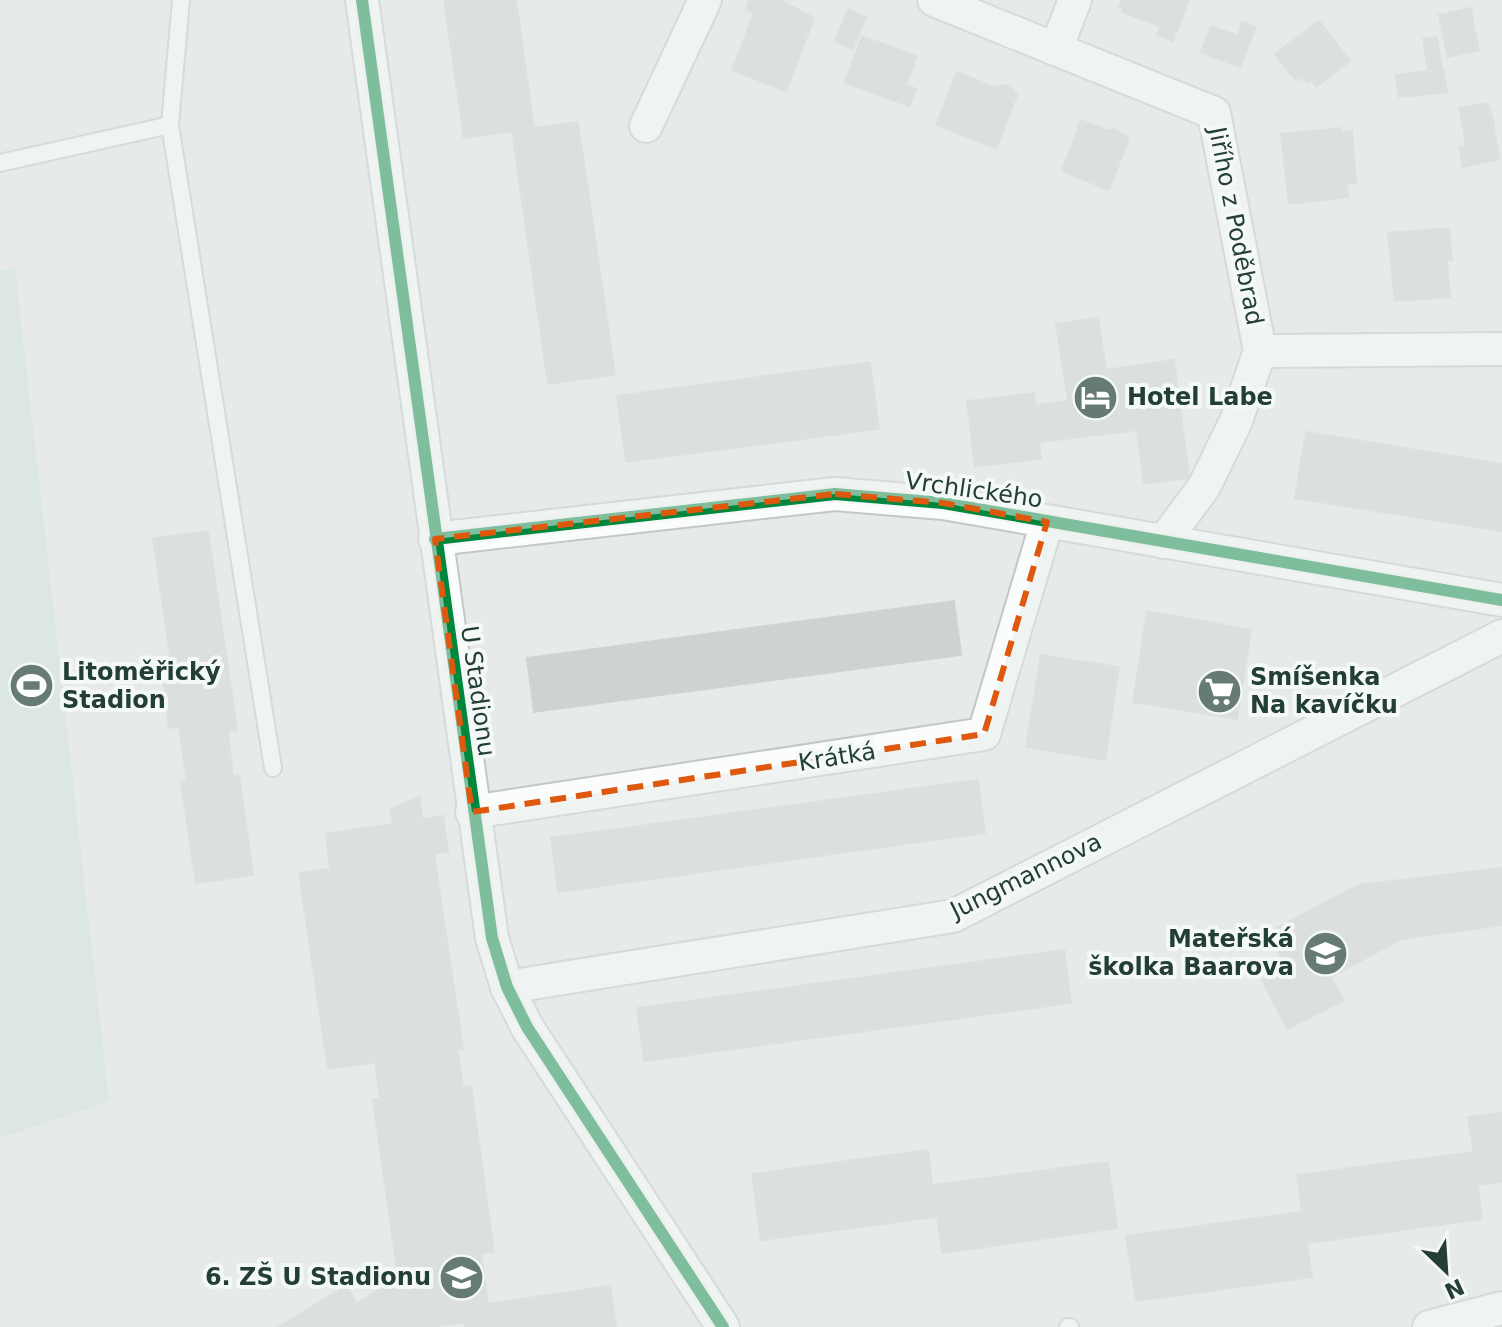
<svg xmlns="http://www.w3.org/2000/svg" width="1502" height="1327" font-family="'DejaVu Sans',sans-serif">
<rect width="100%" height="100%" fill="#e6ebe9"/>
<polygon fill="#cfe3d6" points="15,268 109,1101 0,1138 0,270"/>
<g fill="#ced3d2" stroke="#ced4d2" stroke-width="2">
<polygon points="444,0 516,0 534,128 464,138"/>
<polygon points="749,0 780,0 814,18 786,91 732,70 754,13 746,10"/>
<polygon points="1122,0 1189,0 1173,41 1157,35 1160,26 1122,12 1124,8 1119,7"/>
<polygon points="1471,8 1474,28 1443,35 1439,15"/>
<polygon points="848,9 866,17 853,49 835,42"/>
<polygon points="1319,21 1350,61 1316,87 1311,79 1307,83 1302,77 1296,81 1275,54"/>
<polygon points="1242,22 1256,27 1240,67 1223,61 1233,34 1238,36"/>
<polygon points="1211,27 1233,34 1223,61 1201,52"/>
<polygon points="1474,28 1479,50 1448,57 1443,35"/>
<polygon points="862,36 917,56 906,85 916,89 909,106 845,83"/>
<polygon points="1437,37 1442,69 1428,71 1423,39"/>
<polygon points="1443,69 1447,92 1399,97 1396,75"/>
<polygon points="957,72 994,87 1007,85 1017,95 996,149 936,125"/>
<polygon points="1488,103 1493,121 1463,127 1459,108"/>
<polygon points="1081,120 1109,131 1114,129 1129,138 1109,190 1062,171"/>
<polygon points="1493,121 1496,140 1466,146 1463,127"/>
<polygon points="578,122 615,375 548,384 512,131"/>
<polygon points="1341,128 1341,132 1352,131 1356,183 1346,184 1348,197 1289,204 1281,134"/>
<polygon points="1496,140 1500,159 1463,167 1459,147"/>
<polygon points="1449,228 1452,260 1447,260 1450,297 1395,301 1388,233"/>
<polygon points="1098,318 1106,370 1174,360 1189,478 1144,484 1137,430 1041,442 1037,405 1068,401 1056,324"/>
<polygon points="870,362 879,429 626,462 617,396"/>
<polygon points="1034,393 1041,459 975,466 967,401"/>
<polygon points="1306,432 1502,464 1502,531 1295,498"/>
<polygon points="208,531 237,730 228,731 233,777 187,781 179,726 169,728 162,671 172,669 153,538"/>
<polygon points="954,601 961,655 534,712 527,658"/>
<polygon points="1147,611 1251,630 1237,719 1133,702"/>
<polygon points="1041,655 1119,667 1105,760 1026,747"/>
<polygon points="239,776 253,875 196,883 181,782"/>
<polygon points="978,780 985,833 558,892 551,838"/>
<polygon points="420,797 422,819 393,824 390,809"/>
<polygon points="443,816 448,852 330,867 326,834"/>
<polygon points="434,854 463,1049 328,1069 299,873"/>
<polygon points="1502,868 1502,925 1401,939 1331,977 1344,1000 1287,1029 1262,980 1286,966 1268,933 1358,885"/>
<polygon points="1064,950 1071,1003 644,1061 637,1008"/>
<polygon points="458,1051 463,1087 471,1086 494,1252 481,1253 488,1304 610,1286 616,1327 465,1327 464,1322 431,1327 279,1327 346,1286 357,1304 398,1277 373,1099 380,1099 375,1062"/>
<polygon points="1502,1113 1502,1182 1479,1185 1468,1117"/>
<polygon points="928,1150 936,1217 761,1240 752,1174"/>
<polygon points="1473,1152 1482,1219 1307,1243 1297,1175"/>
<polygon points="1108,1162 1117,1228 942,1253 933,1185"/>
<polygon points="1302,1212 1312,1277 1136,1301 1126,1236"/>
</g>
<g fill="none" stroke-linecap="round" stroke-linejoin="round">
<defs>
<g id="service">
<polyline points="181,0 170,125 273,768"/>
<polyline points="0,163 170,125"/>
<polyline points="1068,1327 1070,1327"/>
</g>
<g id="minor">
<polyline points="362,0 492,938 507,987 527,1027 723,1327"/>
<polyline points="934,0 1214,113 1260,351 1236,421 1204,487 1163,542"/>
<polyline points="1056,49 1075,0"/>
<polyline points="646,126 705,0"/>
<polyline points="1260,351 1502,349"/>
<polyline points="435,539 835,494 943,503 1502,600"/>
<polyline points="472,812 984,734 1047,522"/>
<polyline points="507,987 953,916 1502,636"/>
<polyline points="1429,1327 1502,1308"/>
</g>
</defs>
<use href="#service" stroke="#c3c8c6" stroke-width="20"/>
<use href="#minor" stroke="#c3c8c6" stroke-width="36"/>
<use href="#service" stroke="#fbfcfc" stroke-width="16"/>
<use href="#minor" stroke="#fbfcfc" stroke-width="32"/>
<defs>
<g id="cycleway">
<polyline points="362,0 492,938 507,987 527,1027 723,1327"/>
<polyline points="435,539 835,494 943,503 1502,600"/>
</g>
</defs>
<use href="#cycleway" stroke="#f4f9f7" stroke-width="17"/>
<use href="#cycleway" stroke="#00873e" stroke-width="12"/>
</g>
<path d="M0 0H1502V1327H0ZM835,494l108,9 104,19 -63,212 -512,78 -37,-273z" fill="#e6ebe9" fill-opacity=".55" fill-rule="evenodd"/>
<path fill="none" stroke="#de580e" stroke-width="6" stroke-dasharray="16 10" stroke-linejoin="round" d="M835,494l108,9 104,19 -63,212 -512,78 -37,-273z"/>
<defs>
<symbol id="hotel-disc" viewBox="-11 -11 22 22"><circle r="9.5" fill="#677b75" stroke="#f4f9f7"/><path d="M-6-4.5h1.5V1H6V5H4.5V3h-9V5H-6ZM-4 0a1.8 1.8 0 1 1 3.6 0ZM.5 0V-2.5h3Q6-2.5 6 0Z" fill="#fff"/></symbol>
<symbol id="stadium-disc" viewBox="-11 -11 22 22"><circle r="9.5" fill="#677b75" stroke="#f4f9f7"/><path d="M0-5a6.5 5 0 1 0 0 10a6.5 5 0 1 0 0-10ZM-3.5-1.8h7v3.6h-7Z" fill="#fff"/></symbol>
<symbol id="supermarket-disc" viewBox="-11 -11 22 22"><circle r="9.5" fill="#677b75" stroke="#f4f9f7"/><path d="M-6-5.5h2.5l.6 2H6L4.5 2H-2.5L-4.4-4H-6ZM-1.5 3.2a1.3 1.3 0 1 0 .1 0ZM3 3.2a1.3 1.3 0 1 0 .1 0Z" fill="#fff"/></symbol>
<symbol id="school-disc" viewBox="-11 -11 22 22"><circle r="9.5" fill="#677b75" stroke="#f4f9f7"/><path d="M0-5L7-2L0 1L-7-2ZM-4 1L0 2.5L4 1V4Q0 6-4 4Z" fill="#fff"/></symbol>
</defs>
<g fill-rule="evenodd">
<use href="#hotel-disc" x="1070" y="372" width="51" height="51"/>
<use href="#stadium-disc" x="6" y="660" width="51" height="51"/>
<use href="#supermarket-disc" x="1194" y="666" width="51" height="51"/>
<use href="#school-disc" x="1300" y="928" width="51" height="51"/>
<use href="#school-disc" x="436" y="1252" width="51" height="51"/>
</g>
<g text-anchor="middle" stroke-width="8" stroke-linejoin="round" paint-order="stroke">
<g font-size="24" fill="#233e37" stroke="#f4f9f7">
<text transform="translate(1236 226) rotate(79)" y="8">Jiřího z Poděbrad</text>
<text transform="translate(974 490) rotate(8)" y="8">Vrchlického</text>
<text transform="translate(478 691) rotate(82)" y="8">U Stadionu</text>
<text transform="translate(837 757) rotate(-9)" y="8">Krátká</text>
<text transform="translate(1026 876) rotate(-26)" y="8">Jungmannova</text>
</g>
<g font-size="24" font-weight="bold" fill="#233e37" stroke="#f4f9f7" text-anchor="start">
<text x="1127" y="405">Hotel Labe</text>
<text x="62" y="680">Litoměřický<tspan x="62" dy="28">Stadion</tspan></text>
<text x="1250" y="685">Smíšenka<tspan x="1250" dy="28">Na kavíčku</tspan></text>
<text x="1294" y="947" text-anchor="end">Mateřská<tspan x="1294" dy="28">školka Baarova</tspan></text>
<text x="431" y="1285" text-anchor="end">6. ZŠ U Stadionu</text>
</g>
</g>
<g transform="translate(1446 1271) rotate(155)" stroke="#f4f9f7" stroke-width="6" paint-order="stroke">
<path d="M0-6L14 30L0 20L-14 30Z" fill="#233e37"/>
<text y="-12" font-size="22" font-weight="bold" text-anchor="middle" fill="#233e37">N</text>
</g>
</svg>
